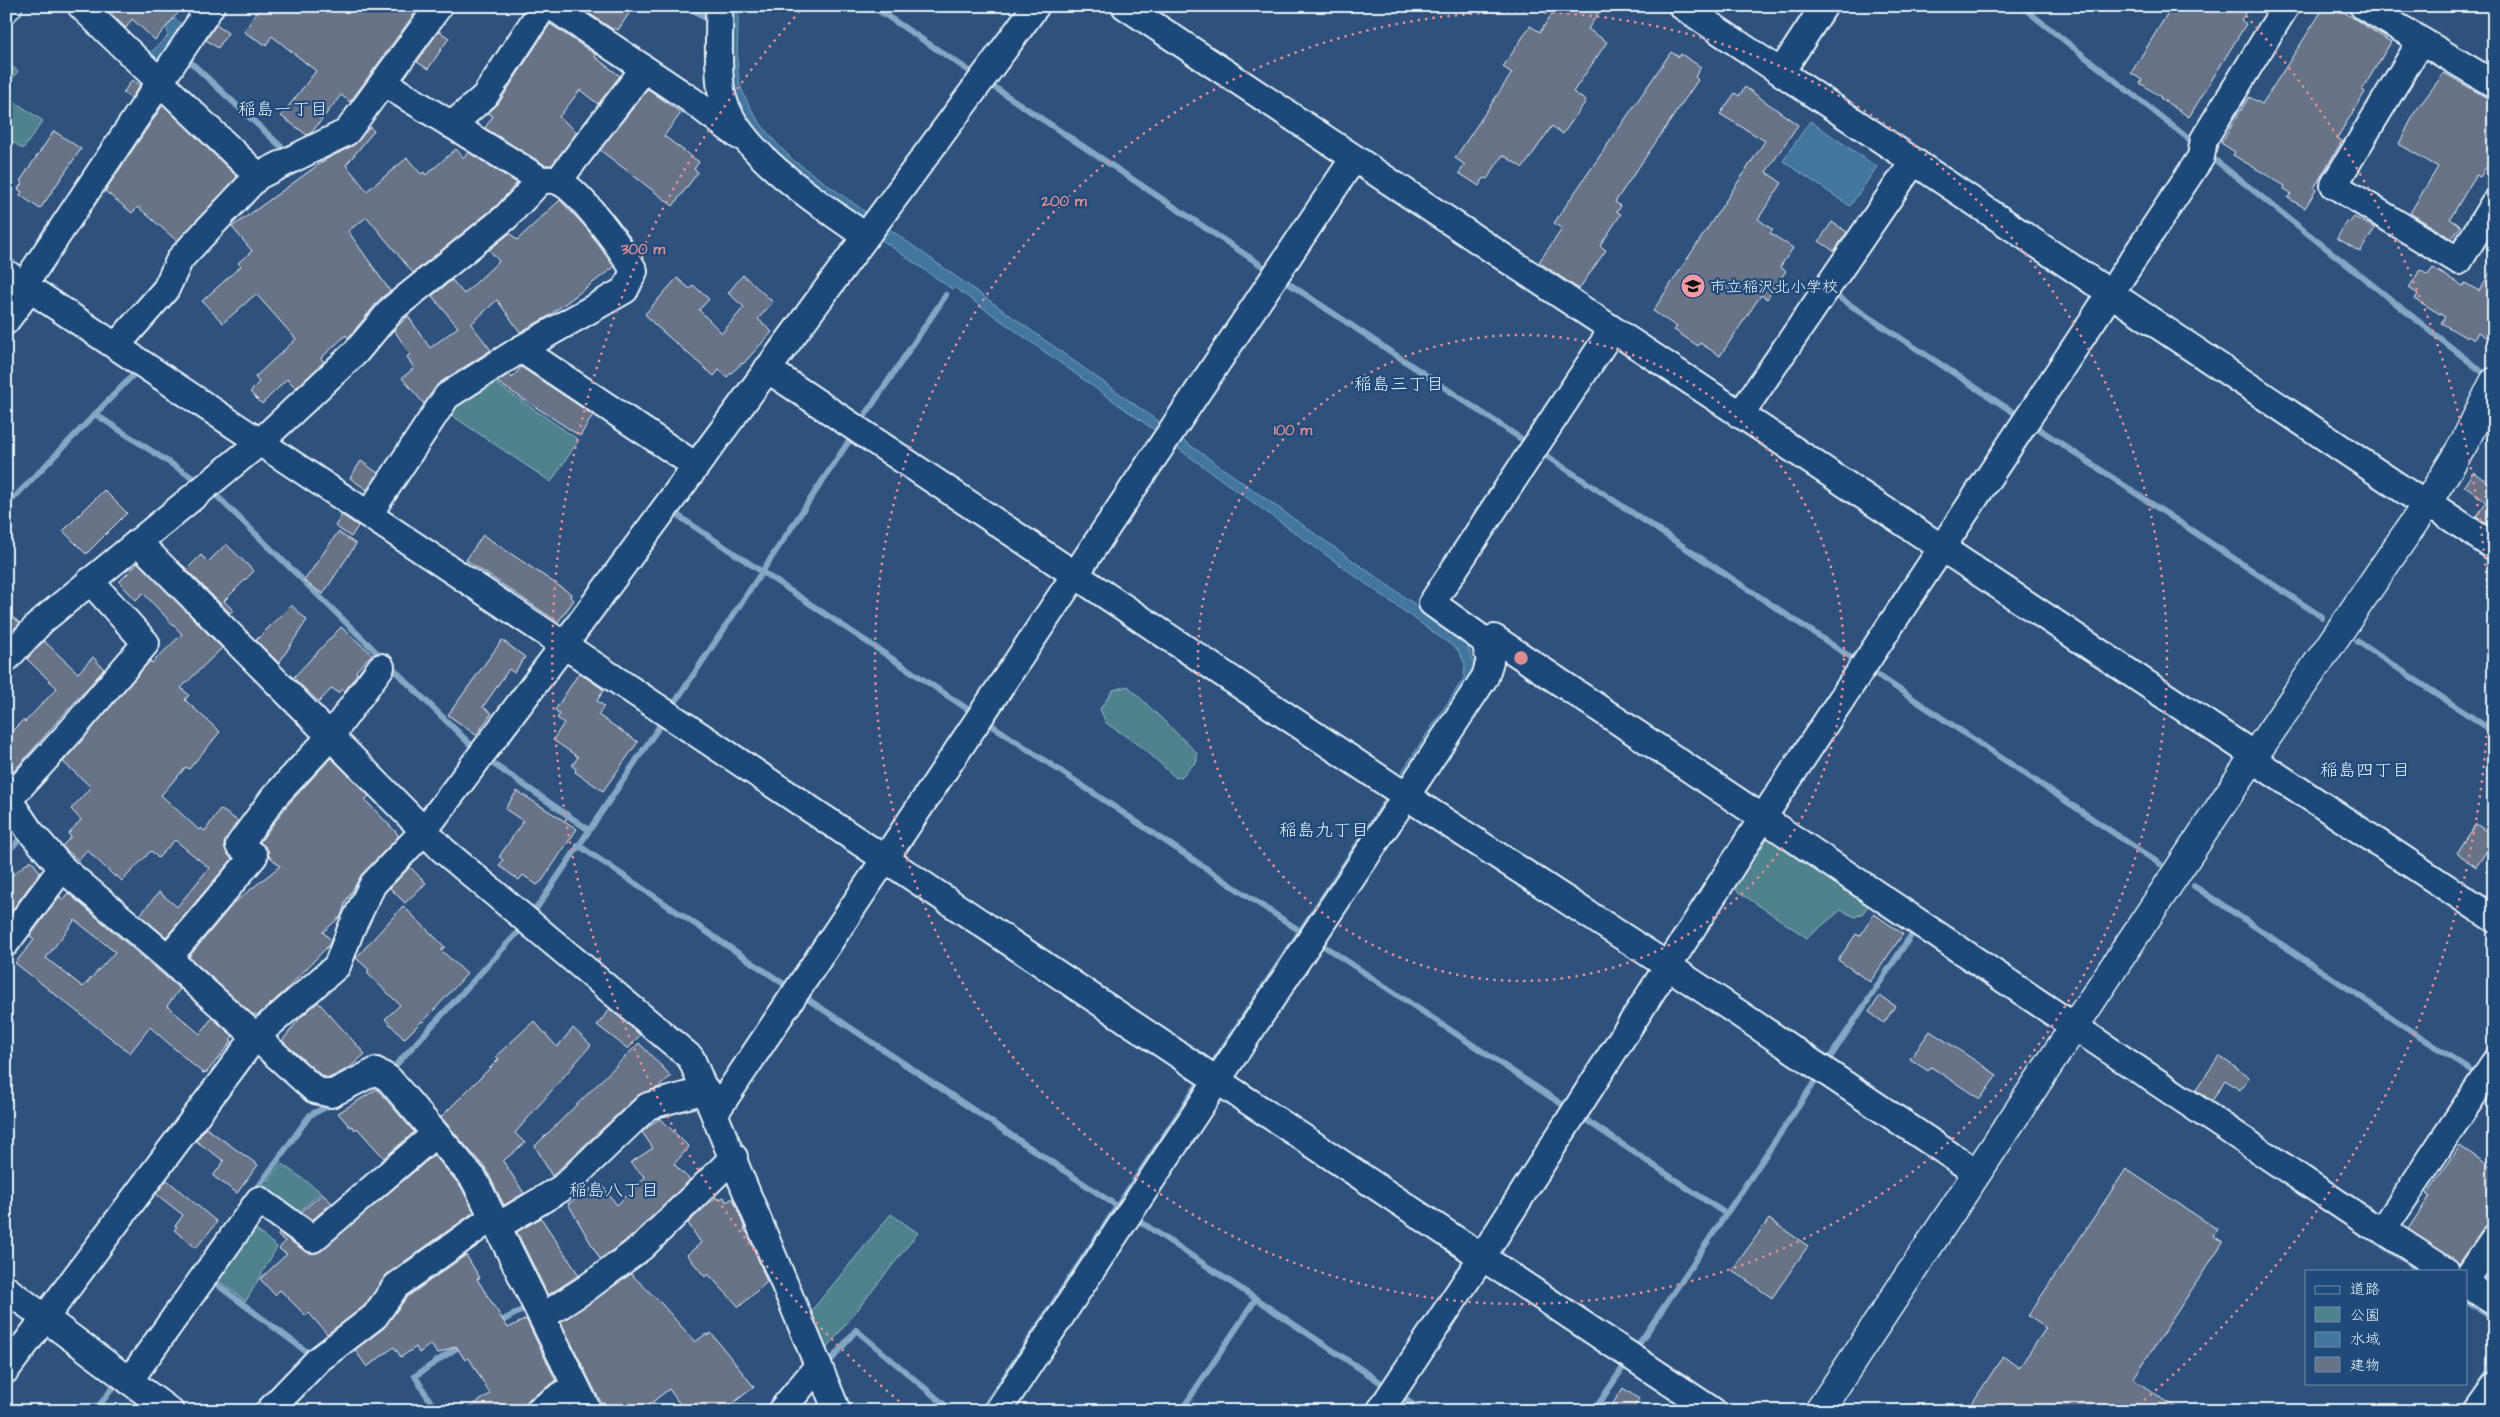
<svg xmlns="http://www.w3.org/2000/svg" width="2500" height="1417" font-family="'Architects Daughter','Klee One',sans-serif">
<rect width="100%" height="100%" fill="#2e527d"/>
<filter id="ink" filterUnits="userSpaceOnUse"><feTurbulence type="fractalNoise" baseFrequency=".02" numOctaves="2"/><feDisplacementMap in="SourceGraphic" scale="10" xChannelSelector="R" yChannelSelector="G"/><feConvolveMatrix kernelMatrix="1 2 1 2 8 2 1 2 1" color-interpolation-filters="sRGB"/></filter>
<g filter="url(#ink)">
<g fill="#50828d" stroke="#9cbac2">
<polygon points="6,63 18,71 6,89"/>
<polygon points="6,96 43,121 23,149 6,137"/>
<polygon points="488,378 579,440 551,482 445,411"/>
<polygon points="1128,686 1197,753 1197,761 1181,777 1176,778 1142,747 1106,723 1100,709 1113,690"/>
<polygon points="1758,835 1766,837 1868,906 1862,914 1855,917 1841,910 1807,938 1736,890 1733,872"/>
<polygon points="281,1163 321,1192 293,1217 260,1193"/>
<polygon points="891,1214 918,1233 824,1352 808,1315"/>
<polygon points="249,1224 277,1247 246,1301 212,1276"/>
</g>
<g fill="#42769f" stroke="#84a7c3">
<path d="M727,6h11c1,21 -3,56 1,74 7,30 33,60 54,80l369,264 -5,8 -203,-145 -2,2 -79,-55 -110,-86 -34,-56z"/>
<polygon points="165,13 185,26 158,65 156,59 149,54 168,36"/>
<polygon points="1810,121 1877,167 1850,206 1783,161"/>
<polygon points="1177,436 1465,640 1476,668 1408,778 1401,773 1464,678 1465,664 1458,650 1172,444"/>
</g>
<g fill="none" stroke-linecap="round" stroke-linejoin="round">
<g stroke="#84a7c3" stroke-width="6">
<polyline points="688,6 712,23"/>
<polyline points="872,6 974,74"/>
<polyline points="2021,6 2194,143"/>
<polyline points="186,58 288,153"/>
<polyline points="994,87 1270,271"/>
<polyline points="2210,156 2481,371"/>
<polyline points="1282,279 1526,442"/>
<polyline points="1835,295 2016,414"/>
<polyline points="95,414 196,480"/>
<polyline points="862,420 946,295"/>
<polyline points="2033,425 2322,617"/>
<polyline points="1545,455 1849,656"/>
<polyline points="216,495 474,748"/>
<polyline points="6,506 136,372"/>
<polyline points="674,513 969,710"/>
<polyline points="2357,641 2494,732"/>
<polyline points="1873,672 2160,864"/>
<polyline points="674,704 849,441"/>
<polyline points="987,722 1300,931"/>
<polyline points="492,763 589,830"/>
<polyline points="578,845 787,986"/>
<polyline points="6,853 22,837"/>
<polyline points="2194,886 2475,1073"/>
<polyline points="534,912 661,724"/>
<polyline points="1321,944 1566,1107"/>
<polyline points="801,999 803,996 1117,1206"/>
<polyline points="2484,1058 2494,1044"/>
<polyline points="1215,1060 1388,799"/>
<polyline points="1827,1062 1914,931"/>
<polyline points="395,1066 521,929"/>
<polyline points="1583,1118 1726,1214"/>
<polyline points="254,1193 310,1115 334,1103"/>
<polyline points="1135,1218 1386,1386"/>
<polyline points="2370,1237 2421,1271"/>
<polyline points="219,1286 311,1355 309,1357"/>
<polyline points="2466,1301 2494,1319"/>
<polyline points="496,1324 526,1308"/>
<polyline points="1637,1347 1816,1080"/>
<polyline points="828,1364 856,1330 952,1411"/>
<polyline points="2480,1385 2494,1365"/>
<polyline points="1403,1398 1423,1411"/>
<polyline points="286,1404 296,1411"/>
<polyline points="95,1411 118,1381"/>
<polyline points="436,1411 415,1376 464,1343"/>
<polyline points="982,1411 1197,1086"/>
<polyline points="1181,1411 1256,1299"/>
<polyline points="1594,1411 1624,1366"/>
</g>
</g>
<g fill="#687388" stroke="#e8f1f8" fill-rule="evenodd">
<polygon points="103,6 184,6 155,40 132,19 126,28"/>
<polygon points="261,6 420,6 350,102 341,95 312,132 307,135 281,116 316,71 272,36 266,45 244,32"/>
<polygon points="578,6 634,6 618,30 615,28 614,30"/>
<polygon points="1557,6 1603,6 1588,29 1607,42 1573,92 1586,101 1563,134 1552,126 1523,168 1503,155 1487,179 1484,178 1479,186 1459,173 1465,165 1455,158 1512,73 1503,67 1530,26 1540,32"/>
<polygon points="2172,6 2250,6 2241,20 2246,24 2189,117 2160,98 2161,97 2140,83 2142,80 2131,73"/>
<polygon points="2325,6 2334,6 2391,42 2362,90 2365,92 2337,138 2342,141 2314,188 2316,190 2305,208 2288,198 2291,193 2284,189 2285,186 2233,155 2235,152 2221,143 2249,97 2262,104"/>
<polygon points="550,24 596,55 595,57 620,76 598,104 580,90 559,117 577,132 552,165 545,165 485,128 493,116 488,113 498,104"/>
<polygon points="216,25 228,33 218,48 206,40"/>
<polygon points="439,31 449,38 428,69 417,62"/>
<polygon points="1671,52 1679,57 1681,54 1701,67 1695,77 1698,80 1615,202 1621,206 1617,212 1621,214 1600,246 1606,250 1579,289 1539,262 1562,229 1554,223"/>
<polygon points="2444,73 2494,102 2494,155 2480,177 2476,175 2450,219 2461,226 2452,239 2410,213 2438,167 2399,144 2415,112"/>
<polygon points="132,80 140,85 131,98 123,93"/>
<polygon points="1745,87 1798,125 1766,172 1782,183 1758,219 1773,230 1770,233 1793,248 1780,267 1786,271 1767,299 1761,295 1720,356 1700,343 1698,346 1674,330 1677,327 1653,311 1765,141 1720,114 1735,93 1739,96"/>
<polygon points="648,89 681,113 664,136 699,162 694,169 698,172 673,206 600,150"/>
<polygon points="163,105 237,177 177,241 138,207 132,213 105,191"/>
<polygon points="370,127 374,131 346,165 367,191 407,158 421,174 424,172 426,175 456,149 464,158 468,152 517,183 496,206 413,273 367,217 348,231 390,291 380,299 348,338 346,335 321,358 324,362 296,388 287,379 262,404 250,392 259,382 255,377 296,339 256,294 223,323 202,301 241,266 238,263 252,251 232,227 325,160 354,145"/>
<polygon points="54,131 81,149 40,209 20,195 22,192 18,189 22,183 20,181"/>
<polygon points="560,200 588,230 614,267 547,317 520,332 497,300 471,324 491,350 439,383 424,404 402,378 414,368 407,357 410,354 394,330 408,316 430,348 458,327 432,296 452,280 464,294 499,261 489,250 510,233 517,240"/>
<polygon points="2354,217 2375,228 2360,252 2337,238 2347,221 2350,222"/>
<polygon points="1832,222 1847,232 1834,251 1819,241"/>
<polygon points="2494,266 2494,327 2487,338 2478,332 2474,340 2468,336 2467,338 2441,323 2445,317 2415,299 2418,294 2409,288 2420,270 2428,275 2433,268 2463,286 2465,283 2479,291"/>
<polygon points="743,275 773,302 758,319 772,332 743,364 742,363 727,377 719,370 714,376 655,325 645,314 677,278 690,289 693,285 709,299 699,310 722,333 744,307 728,293"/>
<polygon points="521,367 593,415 580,436 497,382 509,374 512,378"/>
<polygon points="361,461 378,473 367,490 350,478"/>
<polygon points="2473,472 2494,487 2494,529 2476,517 2486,502 2464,486"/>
<polygon points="104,490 127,513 86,554 63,531"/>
<polygon points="342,515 358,526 351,537 335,526"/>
<polygon points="338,532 356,544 323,594 304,581"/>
<polygon points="483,535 571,594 570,597 574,600 558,622 466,560"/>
<polygon points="226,544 254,571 224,601 233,610 230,613 178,561 187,569 201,555 208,562"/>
<polygon points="138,563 222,648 181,688 189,695 185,700 220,732 189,769 186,767 161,795 199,830 201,828 205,831 220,809 238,821 224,843 226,851 232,859 166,937 140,915 159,892 177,907 209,868 175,840 158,858 151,851 122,881 116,875 115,877 87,850 78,860 62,846 71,837 68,834 81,820 71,809 91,787 63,762 150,661 152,663 182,634 143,593 136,600 119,582"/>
<polygon points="291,605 307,620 279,663 256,640"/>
<polygon points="6,612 20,623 6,637"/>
<polygon points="341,627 372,654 356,671 357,674 345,691 342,689 338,693 332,688 319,702 293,678"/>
<polygon points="502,640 525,657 514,673 509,669 483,707 492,713 476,735 448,715"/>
<polygon points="44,641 78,673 93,657 104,669 6,780 6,737 23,720 25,722 57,688 27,659"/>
<polygon points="579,673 604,690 597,701 604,706 598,715 638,742 603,791 575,772 576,769 572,766 578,757 553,740 564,723 557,718 560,714 555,710"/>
<polygon points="331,758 369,796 365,800 397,833 398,837 362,874 346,901 341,916 323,932 331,940 329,945 286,990 258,1015 252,1014 189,957 234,903 280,866 269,856 268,850 260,842 286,807"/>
<polygon points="517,791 577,829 542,881 537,885 523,875 519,880 499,866 503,860 499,857 523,821 505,809"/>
<polygon points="2476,824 2494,836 2494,840 2476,867 2457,853"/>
<polygon points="31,860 40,872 7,917 6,880"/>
<polygon points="410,867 426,883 405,903 390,888"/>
<path d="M68,893l112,96 -13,17 33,28 12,-16 21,18 -3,4 2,1 -25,31 -4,1 -10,-8 -43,-38 -20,26 -115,-90 19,-23 -4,-4 30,-40 2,4zM75,920l40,32 -32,35 -37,-29z"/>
<polygon points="403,906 445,947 441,950 467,974 423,1022 422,1021 404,1039 385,1019 400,1005 367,973 369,970 356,958"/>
<polygon points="1874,914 1903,934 1870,982 1838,960 1856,934 1860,936"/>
<polygon points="1880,996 1895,1006 1884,1023 1869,1012"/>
<polygon points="318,1002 365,1054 349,1068 329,1078 322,1076 282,1041 300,1018"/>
<polygon points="610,1009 640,1035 628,1049 597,1025"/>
<polygon points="534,1021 557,1047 573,1028 591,1045 515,1133 525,1143 503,1161 524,1193 504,1205 486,1169 441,1117 499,1059 496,1056"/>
<polygon points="1930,1031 1997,1075 1980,1099 1931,1067 1928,1071 1910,1059"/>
<polygon points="639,1043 671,1076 659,1087 638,1095 552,1176 535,1146"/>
<polygon points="2219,1056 2249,1077 2240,1090 2225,1080 2212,1101 2196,1090"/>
<polygon points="377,1089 414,1132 384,1158 357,1128 355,1130 352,1126 350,1127 338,1113"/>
<polygon points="660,1118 689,1147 674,1164 690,1180 632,1236 600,1259 568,1204 600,1183 617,1205 645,1177 630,1163 653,1148 642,1132"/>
<polygon points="206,1128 258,1165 237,1193 213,1176 224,1161 196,1141"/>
<polygon points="2460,1146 2494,1169 2494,1224 2482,1231 2459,1264 2408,1229 2430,1196 2427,1194"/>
<polygon points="434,1155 461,1187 474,1212 387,1274 364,1306 327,1334 309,1313 306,1316 280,1290 275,1295 260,1279 287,1254 279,1249 285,1241 278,1236 279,1233 305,1251 317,1253"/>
<polygon points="2126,1169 2217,1229 2213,1236 2223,1242 2133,1379 2181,1411 1967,1411 2003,1356 2019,1368 2046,1328 2028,1316"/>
<polygon points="167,1180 217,1222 196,1248 174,1230 177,1227 175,1226 183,1215 156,1194"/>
<polygon points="322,1194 332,1203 312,1220 301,1212"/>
<polygon points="716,1197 718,1200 724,1197 726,1202 733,1198 745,1229 744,1230 748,1234 767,1282 739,1307 708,1274 705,1277 687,1255 701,1243 688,1223"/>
<polygon points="541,1218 579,1275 548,1295 517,1232"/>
<polygon points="1769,1219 1808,1246 1772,1298 1732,1270"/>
<polygon points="466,1255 480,1278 477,1279 508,1328 526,1319 556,1381 529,1399 523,1411 463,1411 490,1394 469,1358 465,1360 456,1346 437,1354 431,1344 419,1353 416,1347 401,1357 394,1347 367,1367 355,1350 384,1328 407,1297"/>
<polygon points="631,1274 660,1302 695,1342 706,1334 707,1336 711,1333 754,1387 724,1410 722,1407 716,1411 685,1411 669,1389 641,1411 609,1411 598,1397 561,1322"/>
<polygon points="1623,1388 1639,1399 1631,1411 1608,1411"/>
</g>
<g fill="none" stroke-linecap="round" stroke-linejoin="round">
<defs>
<g id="minor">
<polyline points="81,6 258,176"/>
<polyline points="551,6 691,100 739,136"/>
<path d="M719,6c1,27 -2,57 2,84 10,59 98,113 144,146"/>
<polyline points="1125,6 2254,755"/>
<polyline points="1682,6 2426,505 2439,510 2494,547"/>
<polyline points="2363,6 2494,84"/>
<polyline points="2421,41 2334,185 2459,261 2494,203"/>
<polyline points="1781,72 1824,6"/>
<polyline points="452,125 485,96 544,6"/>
<polyline points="558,181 644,69"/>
<polyline points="6,273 1713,1411"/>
<polyline points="24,285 211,6"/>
<polyline points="6,321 30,289"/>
<polyline points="116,346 166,289 180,259 258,176 347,132 439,6"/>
<polyline points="521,349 696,466"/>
<polyline points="767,369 1406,796 1668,966 1977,1173"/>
<polyline points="1740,415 1914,161"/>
<path d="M369,514l78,-118 74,-47 104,-59 9,-19c-10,-19 -57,-85 -77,-90 -5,-2 -11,-1 -16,-1l-157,-97"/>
<polyline points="138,542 443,850 691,1058 837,1411"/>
<polyline points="1485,641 1494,638 2369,1224 2383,1230"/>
<polyline points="6,659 42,621 260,442 356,352 392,309 506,217 541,180"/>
<polyline points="2252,759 2494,919"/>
<polyline points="6,796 29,830 62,868 168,958 315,1090 331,1094 376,1071 389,1079 474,1179 588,1411"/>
<polyline points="9,799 71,731 146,643 90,581"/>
<polyline points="6,943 62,868"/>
<polyline points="168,958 254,856 239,845 274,797 330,737 381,667"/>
<polyline points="715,1113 1354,158"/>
<polyline points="498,1226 562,1188 648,1106 706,1090"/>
<polyline points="2446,1271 2383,1230 2494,1064"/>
<polyline points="2466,1280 2494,1239"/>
<polyline points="2466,1284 2494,1302"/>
<polyline points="6,1289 170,1411"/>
<polyline points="542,1317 584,1290 642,1247 734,1157"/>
<polyline points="6,1370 255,1037 337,966 351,929 373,884 423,832 564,645 1036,6"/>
<polyline points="129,1381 259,1200 313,1239 435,1134"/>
<polyline points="269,1411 318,1360 375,1316 396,1286 493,1217"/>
<polyline points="538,1411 575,1386"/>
<polyline points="781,1411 818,1366"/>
<polyline points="998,1411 1485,677 1490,661 1485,641 1432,603 1612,330"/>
<polyline points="1380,1411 1482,1257 1762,819 2201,157 2204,139 2286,6"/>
<polyline points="2477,1411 2494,1387"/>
</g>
<g id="tertiary">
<polyline points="6,8 8,6"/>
<polyline points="1819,1411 2252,759 2426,505 2463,445 2494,382"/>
</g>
</defs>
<use href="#minor" stroke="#e8f1f8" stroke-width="30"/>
<use href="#tertiary" stroke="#e8f1f8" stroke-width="31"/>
<use href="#minor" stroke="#1f4a7a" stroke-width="26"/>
<use href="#tertiary" stroke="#1f4a7a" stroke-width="28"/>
</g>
</g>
<g fill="none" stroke="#df8c90" stroke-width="2.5" stroke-dasharray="2.5 5">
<circle cx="1521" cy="658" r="323"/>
<circle cx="1521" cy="658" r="646"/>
<path d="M905 1406A969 969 0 0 1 801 10M2241 10A969 969 0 0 1 2137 1406"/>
</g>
<defs>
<symbol id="school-disc" viewBox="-11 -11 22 22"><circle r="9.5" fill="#ff9aa2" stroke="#1f4a7a"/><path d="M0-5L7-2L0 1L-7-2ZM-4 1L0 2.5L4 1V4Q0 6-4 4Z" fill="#111"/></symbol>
</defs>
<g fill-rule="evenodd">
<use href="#school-disc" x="1679" y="272" width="28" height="28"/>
</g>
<g text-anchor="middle" stroke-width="4.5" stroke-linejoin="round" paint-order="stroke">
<g font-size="16" fill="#e8f1f8" stroke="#1f4a7a" text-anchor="start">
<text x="1710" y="292">市立稲沢北小学校</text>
</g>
<g font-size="18" fill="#e8f1f8" stroke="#1f4a7a">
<text x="283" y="115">稲島一丁目</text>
<text x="1399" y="390">稲島三丁目</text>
<text x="2365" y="776">稲島四丁目</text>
<text x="1324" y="836">稲島九丁目</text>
<text x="614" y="1196">稲島八丁目</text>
</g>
</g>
<circle cx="1521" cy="658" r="8" fill="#df8c90" stroke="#1f4a7a" stroke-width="2.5"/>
<g font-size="15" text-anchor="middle" font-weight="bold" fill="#df8c90" stroke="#1f4a7a" stroke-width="4.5" stroke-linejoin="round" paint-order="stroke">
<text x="1064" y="206">200 m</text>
<text x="643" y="254">300 m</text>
<text x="1293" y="435">100 m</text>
</g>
<rect width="2500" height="1417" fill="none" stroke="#1f4a7a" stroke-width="25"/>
<rect x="12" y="12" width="2475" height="1392" fill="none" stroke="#e8f1f8" stroke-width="2" filter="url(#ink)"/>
<rect x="2305" y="1270" width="162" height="115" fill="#1f4a7a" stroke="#6f8dac"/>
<rect x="2315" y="1286" width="25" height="8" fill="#1f4a7a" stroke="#6f8dac"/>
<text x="2350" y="1294" font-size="15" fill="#e8f1f8">道路</text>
<rect x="2315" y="1307" width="25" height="15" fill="#50828d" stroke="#6f8dac"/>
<text x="2350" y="1320" font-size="15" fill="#e8f1f8">公園</text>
<rect x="2315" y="1332" width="25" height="15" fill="#42769f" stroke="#6f8dac"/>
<text x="2350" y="1344" font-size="15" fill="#e8f1f8">水域</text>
<rect x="2315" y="1357" width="25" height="15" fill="#687388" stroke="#6f8dac"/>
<text x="2350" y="1370" font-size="15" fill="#e8f1f8">建物</text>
</svg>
